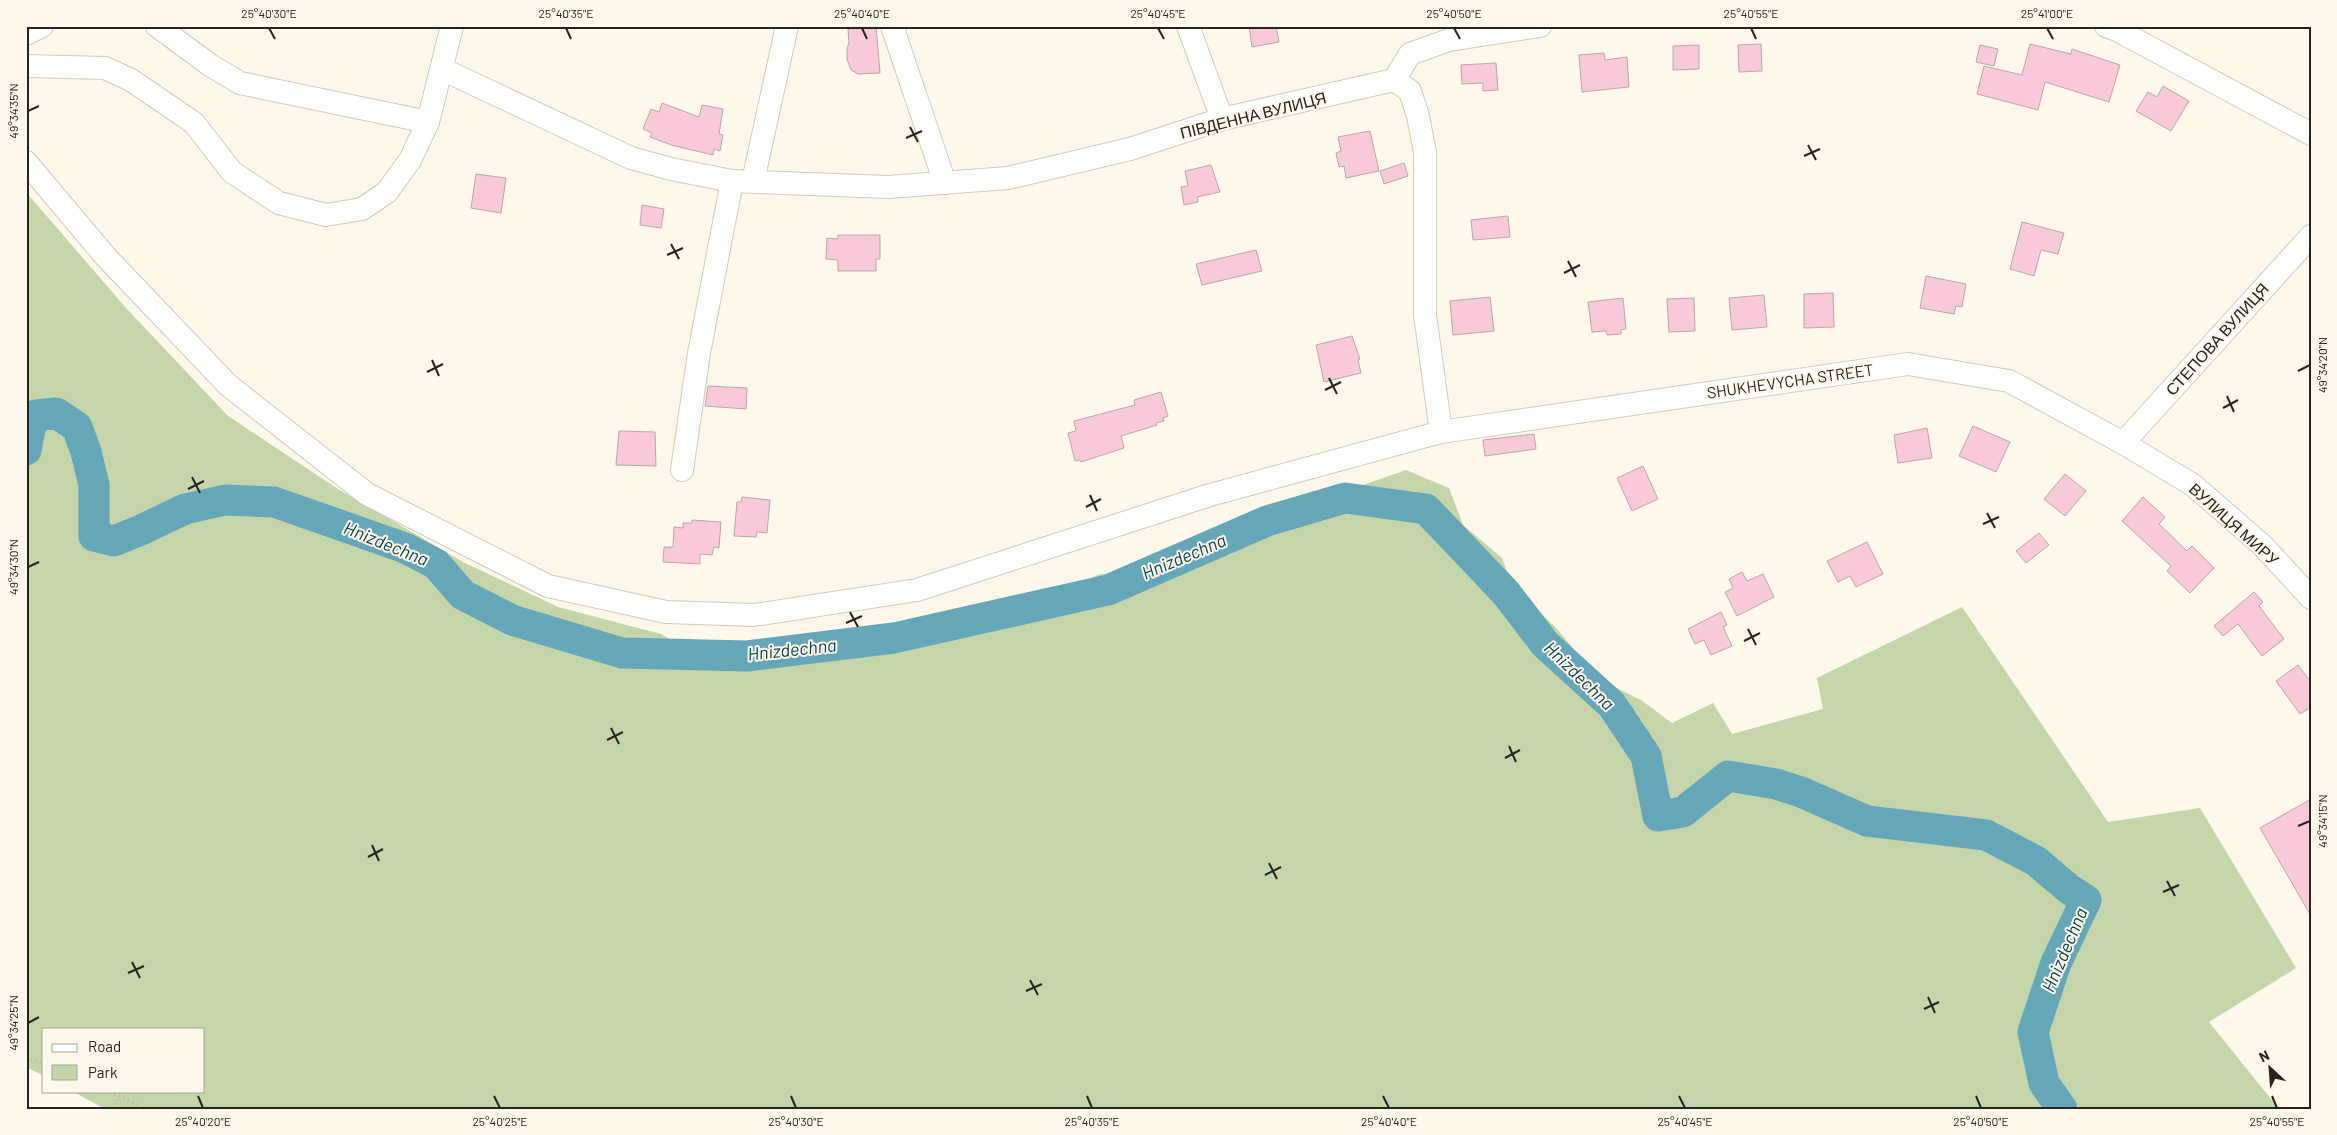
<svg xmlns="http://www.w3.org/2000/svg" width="2337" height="1135" font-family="Barlow,sans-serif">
<rect width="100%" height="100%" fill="#fff7ea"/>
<polygon fill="#c4d5a9" points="26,192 126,308 228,416 338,489 465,563 558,607 661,634 713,664 822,662 975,634 1025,617 1065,589 1100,574 1152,576 1190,556 1206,538 1261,538 1297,508 1406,470 1449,488 1463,525 1502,558 1512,584 1558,630 1598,679 1641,700 1672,723 1713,703 1732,734 1823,709 1817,678 1962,607 2108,822 2200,808 2296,968 2209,1022 2279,1109 105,1109 72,1091 204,1091 204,1029 44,1029 44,1076 26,1067"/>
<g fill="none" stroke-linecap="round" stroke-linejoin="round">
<polyline stroke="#65a7b9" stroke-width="31" points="26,450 30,429 36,415 56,413 77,427 86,452 94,485 94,536 114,541 141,530 185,509 225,500 274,502 405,548 436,564 463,595 512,620 622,653 747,656 894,638 1108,590 1267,521 1345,498 1426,509 1506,593 1545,644 1612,705 1646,756 1658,816 1683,812 1728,776 1776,784 1801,792 1867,821 1986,835 2036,861 2069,889 2086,900 2056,963 2033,1032 2044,1083 2062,1109"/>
</g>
<g fill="#f9c9d7" stroke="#b7a7ac">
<polygon points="876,26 880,73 858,74 851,70 847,59 847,48 849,43 848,29"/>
<polygon points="1249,26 1276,26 1279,42 1252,47"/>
<polygon points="1761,44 1762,71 1739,72 1738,45"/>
<polygon points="2030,44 2071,54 2072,49 2120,65 2109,102 2045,82 2038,110 1977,94 1984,66 2022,75"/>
<polygon points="1699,45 1699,69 1673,70 1673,46"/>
<polygon points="1980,45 1998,49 1994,66 1976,62"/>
<polygon points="1604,53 1605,60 1627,57 1629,87 1582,92 1579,55"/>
<polygon points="1496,63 1498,90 1483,91 1483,83 1462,84 1461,65"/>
<polygon points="2163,86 2189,101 2171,131 2136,111 2148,92 2157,97"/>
<polygon points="662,103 699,117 702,105 723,109 719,134 723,135 720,151 714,149 713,155 671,145 650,137 652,133 643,129 651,109 659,112"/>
<polygon points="1370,131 1379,171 1346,178 1344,166 1339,167 1336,153 1341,151 1338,137"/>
<polygon points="1404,163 1408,176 1384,184 1380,171"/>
<polygon points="1211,165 1220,192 1197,197 1198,202 1184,205 1181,187 1188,186 1185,171"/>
<polygon points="476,174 506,178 501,213 471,208"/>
<polygon points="642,205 664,209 661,228 640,225"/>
<polygon points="1508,216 1510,237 1473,240 1471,220"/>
<polygon points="2022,222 2064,233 2058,254 2041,250 2034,276 2010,269"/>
<polygon points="838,235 880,235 880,259 876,259 876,271 838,271 838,260 826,259 827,238 838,239"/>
<polygon points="1256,250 1262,271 1202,285 1196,264"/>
<polygon points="1926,276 1966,284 1962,307 1956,306 1954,314 1920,308"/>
<polygon points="1833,293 1834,327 1804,328 1804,294"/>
<polygon points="1764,295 1767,327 1732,330 1729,298"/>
<polygon points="1490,297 1494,331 1453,335 1450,301"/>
<polygon points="1623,298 1626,329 1621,330 1621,334 1607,335 1606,331 1592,332 1588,302"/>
<polygon points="1694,298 1695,331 1669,332 1667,299"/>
<polygon points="1352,336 1360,359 1358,360 1361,373 1324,382 1316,345"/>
<polygon points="708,386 747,388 746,409 705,406"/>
<polygon points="1161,392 1168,416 1163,418 1164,421 1156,423 1157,425 1121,436 1124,448 1081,462 1080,460 1075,461 1068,433 1076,431 1074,421 1135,405 1134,400"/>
<polygon points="1973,426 2010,442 1996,472 1959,456"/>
<polygon points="1927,428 1932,458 1898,463 1894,435"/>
<polygon points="619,431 655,432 656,466 616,465"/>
<polygon points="1534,434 1536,449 1485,456 1483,440"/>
<polygon points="1643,466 1658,499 1632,511 1617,478"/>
<polygon points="2065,474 2086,491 2065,516 2044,499"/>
<polygon points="742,497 770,500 767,533 757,532 756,537 734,536 737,502 741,502"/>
<polygon points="2143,497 2165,517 2159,524 2187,551 2192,546 2214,568 2190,593 2167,571 2171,566 2122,521"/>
<polygon points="692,520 721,522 719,548 714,547 712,555 700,554 700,564 663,562 664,547 673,547 674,527 683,528 683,523 692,523"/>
<polygon points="2039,533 2049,545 2026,563 2016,551"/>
<polygon points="1867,542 1883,574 1856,587 1850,576 1838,582 1827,561"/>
<polygon points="1742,572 1747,581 1763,574 1774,597 1737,616 1725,592 1733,588 1729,579"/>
<polygon points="2254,592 2263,602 2259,606 2284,639 2262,656 2238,624 2223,636 2214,626"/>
<polygon points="1721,612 1727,625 1723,627 1732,646 1711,655 1704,640 1695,644 1688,629"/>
<polygon points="2298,665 2311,682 2311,707 2300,714 2276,681"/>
<polygon points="2311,799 2311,916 2260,828"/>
</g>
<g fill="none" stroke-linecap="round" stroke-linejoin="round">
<defs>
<g id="minor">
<polyline points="157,26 210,65 240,83 428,122"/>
<polyline points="892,26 945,183"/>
<polyline points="1188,26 1222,119"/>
<polyline points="2106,26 2117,30 2311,134"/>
<polyline points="26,34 42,26"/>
<polyline points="26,66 105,68 131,80 194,123 232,172 279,203 326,215 362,209 387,192 410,160 428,122 452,26"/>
<polyline points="442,69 631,158 671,169 732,181 888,187 1008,178 1130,149 1222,119 1394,80 1410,91 1418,116 1425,153 1425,315 1441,432"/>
<polyline points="1394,80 1410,54 1449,40 1540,26"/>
<polyline points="26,162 106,257 228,385 367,494 548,586 666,612 754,615 917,590 1210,495 1441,432 1908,364 2009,381 2123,443 2193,485 2263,546 2311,598"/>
<polyline points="753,181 787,26"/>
<polyline points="2123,443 2311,236"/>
<polyline points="682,470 699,353 732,181"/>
</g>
</defs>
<use href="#minor" stroke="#d1cabe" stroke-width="24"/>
<g stroke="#bcb5ab" stroke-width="3" stroke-dasharray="1 4" stroke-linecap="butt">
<polyline points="26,1057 44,1065"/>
<polyline points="110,1091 145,1109"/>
<polyline points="115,1109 121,1096"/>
</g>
<use href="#minor" stroke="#fff" stroke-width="22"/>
</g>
<path fill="none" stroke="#272420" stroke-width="2" d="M269,28l6,11M566,28l5,11M862,28l5,11M1158,28l6,11M1454,28l6,11M1751,28l5,11M2047,28l6,11M28,111l11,-5M910,127l8,15M906,138l16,-7M1808,145l8,15M1804,156l16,-7M671,244l8,15M667,255l16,-7M1568,261l8,16M1564,273l16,-8M432,360l7,16M2298,371l12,-6M427,372l16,-8M1329,378l8,16M1325,390l16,-8M2227,396l7,16M2223,408l15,-8M192,477l8,16M188,489l16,-8M1090,495l7,16M1086,507l15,-8M1987,513l8,15M1983,524l16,-7M28,567l11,-5M850,612l8,15M846,623l16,-7M1748,629l8,16M1744,641l16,-8M611,728l8,16M607,740l16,-8M1509,746l7,16M1505,758l15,-8M2298,826l12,-5M372,845l7,16M368,857l15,-8M1269,863l8,16M1265,875l16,-8M2167,881l8,15M2163,892l16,-7M132,962l8,16M128,973l16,-7M1030,980l8,15M1026,991l16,-7M1928,997l7,16M1924,1009l15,-7M28,1023l11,-6M198,1096l5,12M494,1096l6,12M791,1096l5,12M1087,1096l5,12M1383,1096l6,12M1679,1096l6,12M1976,1096l5,12M2272,1096l5,12"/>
<g text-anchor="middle" stroke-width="4" stroke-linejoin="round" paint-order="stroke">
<g font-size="16" fill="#272420" stroke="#fff7ea">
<text transform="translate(1253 115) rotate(-14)" y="6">ПІВДЕННА ВУЛИЦЯ</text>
<text transform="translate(2217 339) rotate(-48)" y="6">СТЕПОВА ВУЛИЦЯ</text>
<text transform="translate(1790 381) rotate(-8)" y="6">SHUKHEVYCHA STREET</text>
<text transform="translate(2234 524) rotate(42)" y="6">ВУЛИЦЯ МИРУ</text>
</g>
<g font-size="18" font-style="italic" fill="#074552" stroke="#fff7ea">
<text transform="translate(386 544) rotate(22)" y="6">Hnizdechna</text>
<text transform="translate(1184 557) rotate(-23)" y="6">Hnizdechna</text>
<text transform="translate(792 650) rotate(-6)" y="6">Hnizdechna</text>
<text transform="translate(1579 676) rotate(44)" y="6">Hnizdechna</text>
<text transform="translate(2065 950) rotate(-67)" y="6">Hnizdechna</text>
</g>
</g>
<rect width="2337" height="1135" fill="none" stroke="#fff7ea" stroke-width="55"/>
<rect x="42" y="1028" width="162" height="65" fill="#fff7ea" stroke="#a9a399"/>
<rect x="52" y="1044" width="25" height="8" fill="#ffffff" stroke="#a9a399"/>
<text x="88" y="1052" font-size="15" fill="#272420">Road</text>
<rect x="52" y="1065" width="25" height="15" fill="#c4d5a9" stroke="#a9a399"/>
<text x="88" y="1078" font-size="15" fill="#272420">Park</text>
<g transform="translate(2270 1068) rotate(334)" stroke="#fff7ea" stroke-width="4" paint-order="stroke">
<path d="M0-4L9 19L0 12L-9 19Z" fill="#272420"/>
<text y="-8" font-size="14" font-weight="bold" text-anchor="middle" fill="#272420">N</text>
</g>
<rect x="28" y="28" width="2282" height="1080" fill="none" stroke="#272420" stroke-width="2"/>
<g font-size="12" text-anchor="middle" fill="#272420">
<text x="269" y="18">25°40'30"E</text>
<text x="566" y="18">25°40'35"E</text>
<text x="862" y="18">25°40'40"E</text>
<text x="1158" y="18">25°40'45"E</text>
<text x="1454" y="18">25°40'50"E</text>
<text x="1751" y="18">25°40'55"E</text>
<text x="2047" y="18">25°41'00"E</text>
<text transform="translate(14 111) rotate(-90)" y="4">49°34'35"N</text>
<text transform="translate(2323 365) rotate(-90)" y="4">49°34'20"N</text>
<text transform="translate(14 567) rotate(-90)" y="4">49°34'30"N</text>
<text transform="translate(2323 821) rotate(-90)" y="4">49°34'15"N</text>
<text transform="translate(14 1023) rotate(-90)" y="4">49°34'25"N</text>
<text x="203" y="1126">25°40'20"E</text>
<text x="500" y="1126">25°40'25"E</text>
<text x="796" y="1126">25°40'30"E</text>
<text x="1092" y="1126">25°40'35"E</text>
<text x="1389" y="1126">25°40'40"E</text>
<text x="1685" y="1126">25°40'45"E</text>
<text x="1981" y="1126">25°40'50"E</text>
<text x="2277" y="1126">25°40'55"E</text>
</g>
</svg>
